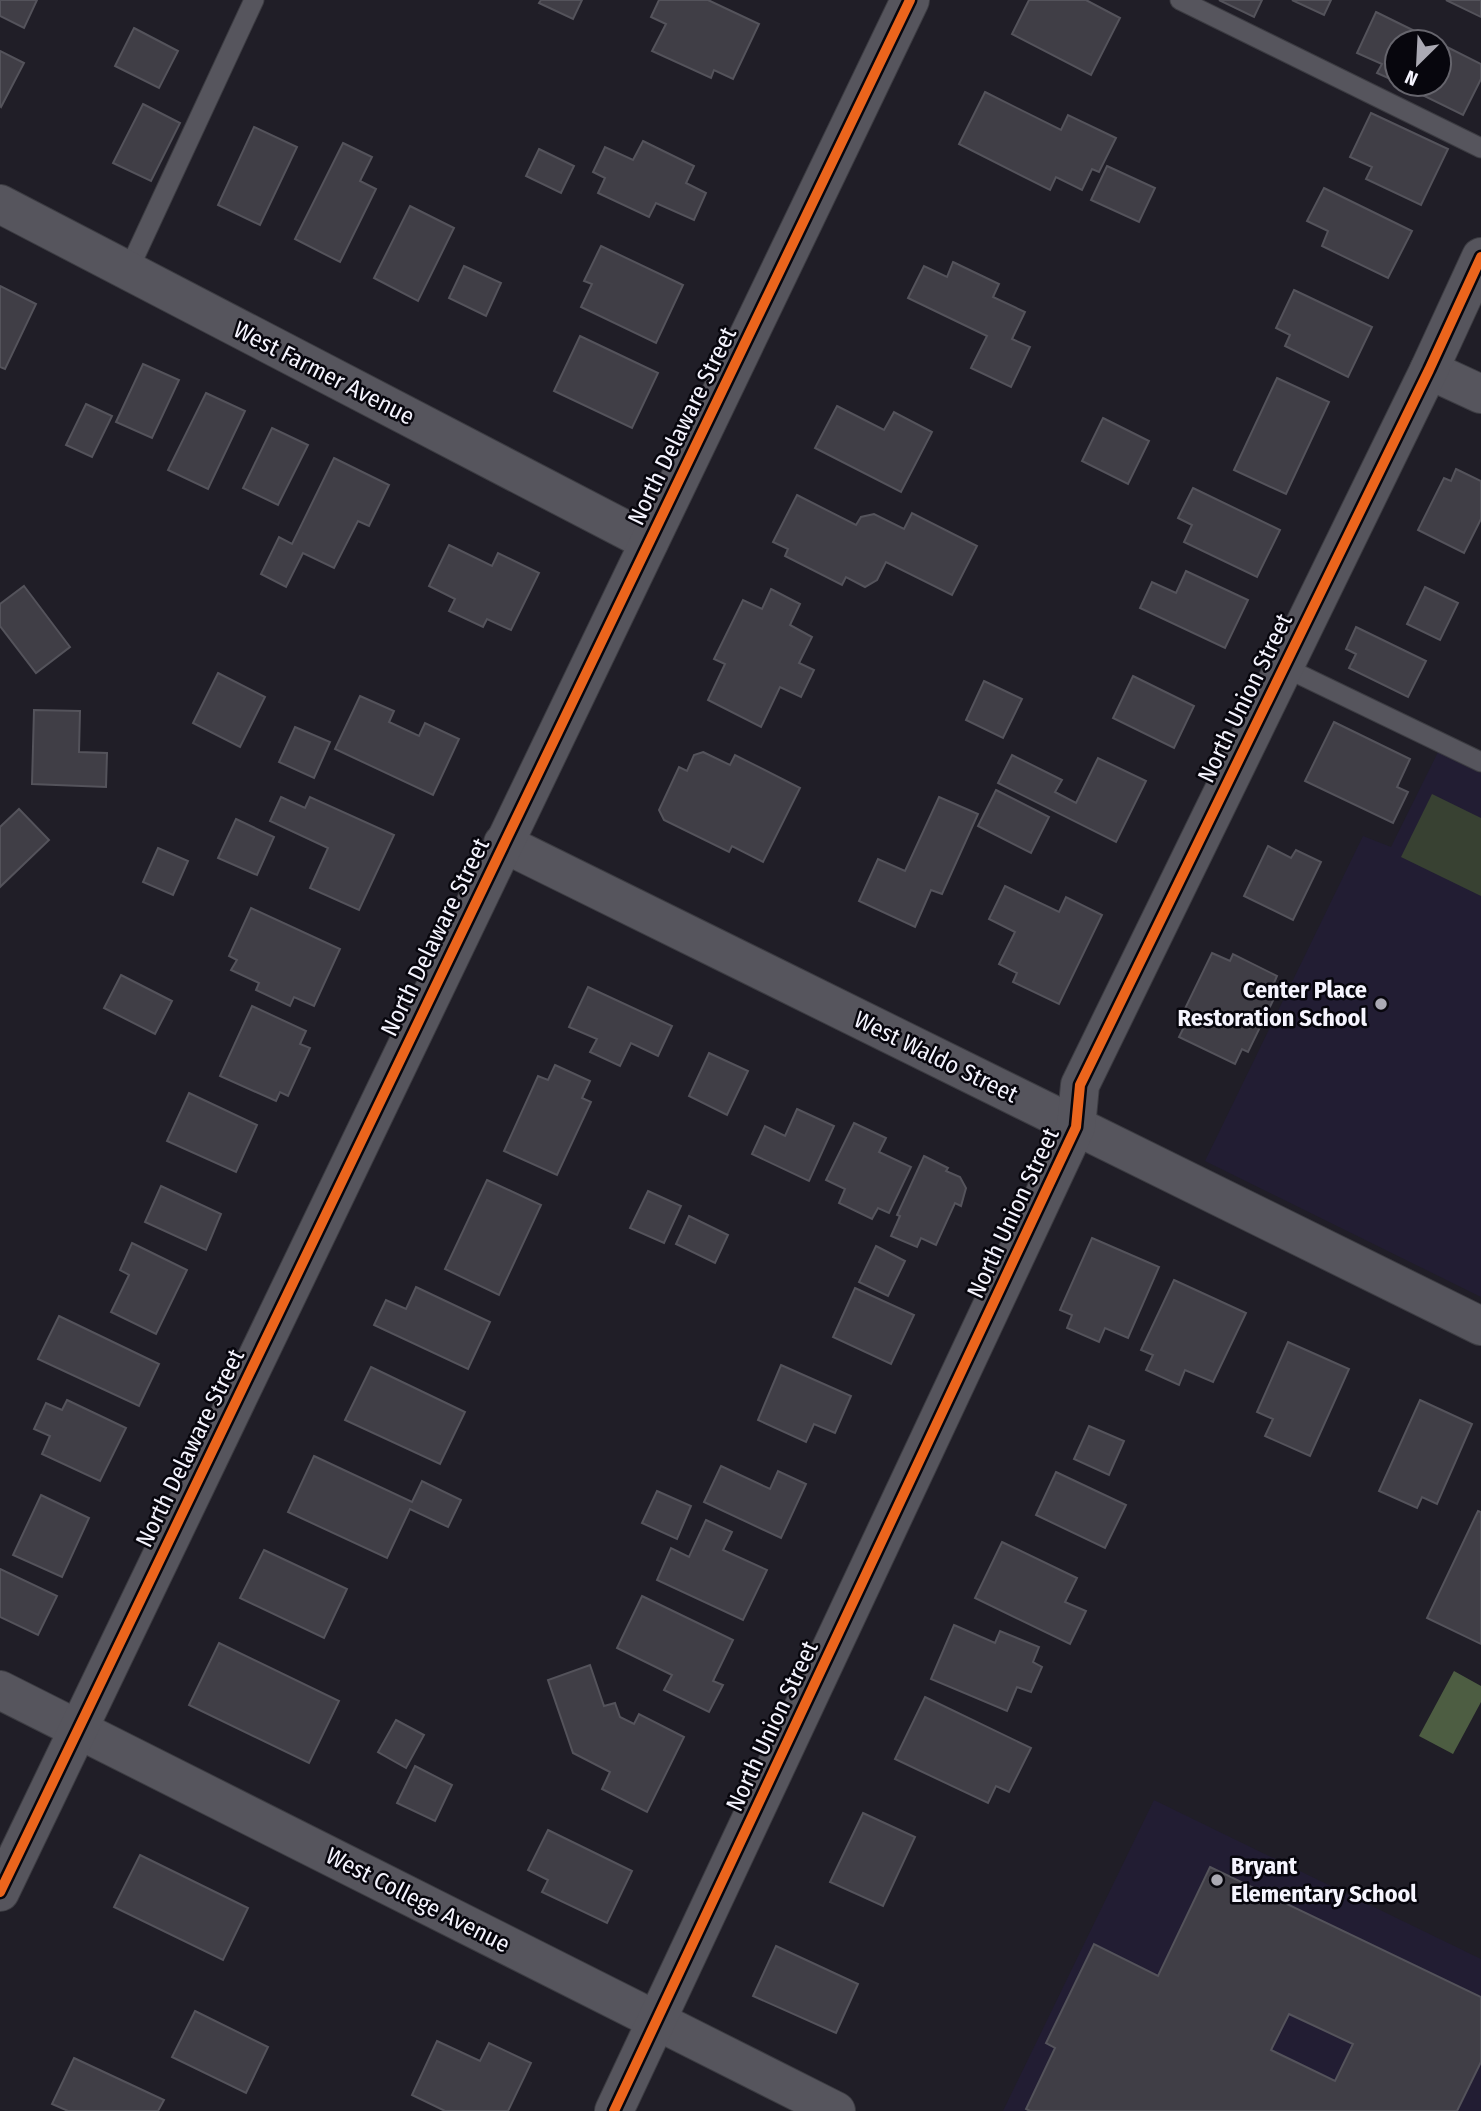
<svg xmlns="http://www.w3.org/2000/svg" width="1481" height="2111" font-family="'Fira Sans Condensed',sans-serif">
<rect width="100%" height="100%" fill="#201e27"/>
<g fill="#221d33">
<polygon points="1438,752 1481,773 1481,1297 1205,1161 1363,836 1391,847"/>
<polygon points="1154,1800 1481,1959 1481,2111 1003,2111"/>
</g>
<polygon fill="#384132" points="1432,794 1481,818 1481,896 1401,857"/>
<polygon fill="#4d5d42" points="1454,1671 1481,1686 1481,1702 1453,1754 1419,1736"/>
<g fill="#403e46" stroke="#54535b" stroke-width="2" fill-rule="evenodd">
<polygon points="0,0 37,0 24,28 0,16"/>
<polygon points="541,0 582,0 573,19 539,3"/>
<polygon points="659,0 708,0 759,24 733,79 714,70 711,78 652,51 666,24 651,17"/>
<polygon points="1029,0 1086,0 1120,18 1091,75 1012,34"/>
<polygon points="1219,0 1262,0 1254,17"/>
<polygon points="1292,0 1331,0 1324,15"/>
<polygon points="1446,0 1481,0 1481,17"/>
<polygon points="1376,12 1437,42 1397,42 1397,82 1377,73 1382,64 1357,53"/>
<polygon points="134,28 178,51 159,88 115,66"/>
<polygon points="1439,43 1481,64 1481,79 1463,115 1400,84 1439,84"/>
<polygon points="0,51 24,63 1,107 0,106"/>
<polygon points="985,92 1061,130 1068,115 1116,138 1099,172 1092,169 1082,190 1056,177 1050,190 959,144"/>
<polygon points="143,104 180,123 151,181 113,163"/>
<polygon points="1371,113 1448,149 1421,205 1366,179 1372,167 1350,157"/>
<polygon points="254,127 297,147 260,225 218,205"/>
<polygon points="643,141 694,166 686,183 706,193 694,220 656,203 649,217 598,193 605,178 593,172 605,147 633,160"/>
<polygon points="343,143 372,157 360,181 376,189 340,262 295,239"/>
<polygon points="539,149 574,166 561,193 526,176"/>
<polygon points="1107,166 1155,188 1139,222 1091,200"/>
<polygon points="1324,188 1412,231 1388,278 1322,246 1328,231 1307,221"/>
<polygon points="410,206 454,228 418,301 374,278"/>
<polygon points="601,246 683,285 656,343 581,307 592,284 584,281"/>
<polygon points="953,262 999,284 993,297 1025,312 1012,339 1030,347 1011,387 971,368 987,336 908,298 924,266 947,277"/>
<polygon points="464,266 501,283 486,316 449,298"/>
<polygon points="0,286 36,304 5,369 0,367"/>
<polygon points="1294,290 1372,327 1348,377 1285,346 1290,335 1276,328"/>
<polygon points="580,336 658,373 632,428 554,391"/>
<polygon points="143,364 179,380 152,438 116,422"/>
<polygon points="1277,378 1329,402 1286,494 1234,470"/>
<polygon points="206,393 245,411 208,489 168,470"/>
<polygon points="86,404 112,416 92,457 66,445"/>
<polygon points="837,406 884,430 894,412 932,432 901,492 815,448"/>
<polygon points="1103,418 1149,441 1128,484 1082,461"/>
<polygon points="272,428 308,445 278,505 243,488"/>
<polygon points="334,458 389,485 369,526 358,521 334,568 303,553 286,587 261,574 279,537 292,544"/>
<polygon points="1456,469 1481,481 1481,519 1464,553 1418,530 1444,478 1451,481"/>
<polygon points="1193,488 1280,530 1257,577 1184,542 1192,525 1178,518"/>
<polygon points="797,495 856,525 861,517 874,514 904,529 912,513 977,546 952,595 886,562 877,580 865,587 846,577 842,585 785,556 788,549 773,542"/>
<polygon points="449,545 492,566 498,553 539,573 511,630 487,619 483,627 449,611 455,599 429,586"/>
<polygon points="1186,571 1248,600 1225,648 1140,608 1152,582 1176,593"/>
<polygon points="24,586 70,647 36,673 0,626 0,604"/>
<polygon points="1425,587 1458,603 1440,640 1407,624"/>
<polygon points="771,589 800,604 790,625 812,637 799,663 814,670 801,697 780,687 761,727 708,700 725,664 714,659 743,600 762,609"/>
<polygon points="1356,627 1426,661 1408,697 1349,668 1356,654 1346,649"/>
<polygon points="218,673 265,697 240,747 193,723"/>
<polygon points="1133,676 1194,706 1174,748 1113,718"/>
<polygon points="984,681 1022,699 1003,738 966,720"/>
<polygon points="360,696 394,711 389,722 419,736 425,723 459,739 433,795 335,749"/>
<polygon points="34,710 80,711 79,752 107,753 106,787 32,784"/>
<polygon points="1334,722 1410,759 1397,787 1408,792 1393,823 1305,781"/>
<polygon points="295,727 330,742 314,778 279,762"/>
<polygon points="703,752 730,765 735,755 800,788 763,862 732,846 729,852 664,820 659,810 679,767 687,771 694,755"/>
<polygon points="1012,755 1062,780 1055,792 1076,803 1098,758 1146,781 1116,842 998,783"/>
<polygon points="996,790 1049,817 1031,853 978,826"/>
<polygon points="281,797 305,808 310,797 394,835 359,910 310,888 328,848 270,821"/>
<polygon points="939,797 978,814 942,894 931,890 915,927 859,901 878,859 905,871"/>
<polygon points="19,809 49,840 0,887 0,827"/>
<polygon points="236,819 274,837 257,875 218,858"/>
<polygon points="1268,846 1291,858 1296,850 1321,862 1293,920 1244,896"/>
<polygon points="158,848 188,861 173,895 143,882"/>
<polygon points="1005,886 1059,912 1066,897 1102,915 1059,1004 1013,982 1017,973 999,964 1015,932 989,919"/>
<polygon points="251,908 340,949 314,1006 294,997 290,1006 256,990 259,983 231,970 237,960 229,956"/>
<polygon points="1212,953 1230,961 1233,954 1277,976 1274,983 1280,986 1248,1052 1242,1049 1235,1064 1179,1037 1186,1023 1180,1019"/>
<polygon points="121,975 172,1001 155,1034 104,1008"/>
<polygon points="588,987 672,1026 658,1056 631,1043 620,1066 590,1052 597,1039 569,1027"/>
<polygon points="252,1006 306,1031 300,1044 310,1048 288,1096 280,1092 276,1101 220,1076"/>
<polygon points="709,1053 748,1071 727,1115 689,1096"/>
<polygon points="555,1065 590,1081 582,1098 591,1102 557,1175 504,1151 538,1076 548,1080"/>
<polygon points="189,1093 257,1125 236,1172 167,1141"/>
<polygon points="797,1109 834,1126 809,1181 752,1154 765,1126 785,1136"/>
<polygon points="854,1123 886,1138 879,1152 911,1167 889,1213 878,1208 872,1219 839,1203 845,1189 826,1180"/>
<polygon points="924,1156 948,1168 946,1171 960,1177 966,1188 961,1206 955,1203 936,1245 921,1238 917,1247 891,1236 900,1216 897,1215"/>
<polygon points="487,1180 541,1205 499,1295 445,1269"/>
<polygon points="161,1186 221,1214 206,1250 145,1222"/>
<polygon points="648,1191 681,1206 664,1243 630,1228"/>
<polygon points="689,1216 728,1235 715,1263 676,1244"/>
<polygon points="1092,1238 1159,1267 1128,1338 1105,1328 1099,1342 1067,1328 1072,1315 1060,1310"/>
<polygon points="132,1243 187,1270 156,1334 111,1312 129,1275 120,1270"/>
<polygon points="876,1246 905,1261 888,1296 859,1282"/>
<polygon points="1174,1280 1246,1313 1213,1382 1185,1370 1179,1385 1146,1370 1153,1355 1141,1350"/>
<polygon points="416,1287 490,1322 468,1369 374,1325 386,1300 406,1309"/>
<polygon points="855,1288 914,1315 891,1364 833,1337"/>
<polygon points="59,1316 159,1364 139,1406 38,1359"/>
<polygon points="1288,1342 1349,1369 1310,1456 1265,1436 1273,1419 1257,1412"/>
<polygon points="781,1365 851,1396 835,1433 814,1424 806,1442 758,1420"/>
<polygon points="371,1367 465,1412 440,1464 345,1420"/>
<polygon points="67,1400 126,1428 100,1481 42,1454 50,1436 34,1429 46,1403 62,1410"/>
<polygon points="1420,1400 1472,1424 1437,1504 1422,1497 1417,1508 1379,1491"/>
<polygon points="1089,1426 1124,1441 1109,1475 1074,1459"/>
<polygon points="314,1456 412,1502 422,1481 461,1500 448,1527 410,1509 387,1558 288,1512"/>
<polygon points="721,1466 770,1489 778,1471 806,1484 781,1538 704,1502"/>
<polygon points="1056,1472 1126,1505 1105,1548 1036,1515"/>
<polygon points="657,1491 691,1506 677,1539 642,1523"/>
<polygon points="41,1495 89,1518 62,1577 13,1555"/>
<polygon points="1478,1511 1481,1512 1481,1644 1427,1618"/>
<polygon points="706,1520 732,1532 723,1550 767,1570 743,1620 657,1580 671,1548 689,1557"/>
<polygon points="1002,1542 1077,1578 1065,1602 1086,1611 1070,1644 975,1598"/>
<polygon points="264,1550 347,1589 324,1638 240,1598"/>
<polygon points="0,1569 57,1596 38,1635 0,1617"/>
<polygon points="642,1596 733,1640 713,1681 723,1685 709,1712 664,1690 672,1675 617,1648"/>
<polygon points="954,1625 995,1643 1000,1631 1039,1647 1033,1662 1042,1667 1031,1692 1017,1687 1007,1711 931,1679"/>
<polygon points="219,1643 339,1701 309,1763 189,1705"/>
<polygon points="590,1665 604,1706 615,1703 620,1717 634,1724 639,1714 684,1737 647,1812 602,1789 610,1772 573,1753 548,1680"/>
<polygon points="925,1697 1031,1748 1009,1792 996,1786 988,1803 895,1759"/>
<polygon points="396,1720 424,1735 406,1768 378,1752"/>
<polygon points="415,1766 452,1785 435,1821 397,1803"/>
<polygon points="863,1813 915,1837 883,1906 830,1882"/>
<polygon points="548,1830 632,1871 607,1923 542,1892 548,1880 528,1870"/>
<polygon points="140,1855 248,1908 223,1960 114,1907"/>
<path d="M1210,1867l271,130v65l-24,49h-427l-4,-2 29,-61 -9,-5 48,-99 64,32zM1289,2014l64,30 -18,37 -64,-31z"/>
<polygon points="776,1946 858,1984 836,2033 753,1996"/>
<polygon points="195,2011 268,2047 246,2093 172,2057"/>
<polygon points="437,2041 480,2061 489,2043 531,2063 508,2111 445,2111 412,2095"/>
<polygon points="74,2058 164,2100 158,2111 68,2111 52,2104"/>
</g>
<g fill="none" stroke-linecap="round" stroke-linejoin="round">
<defs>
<g id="lane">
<polyline points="1180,0 1481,148"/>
<polyline points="128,271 254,0"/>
<polyline points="1284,667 1481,762"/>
</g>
<g id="street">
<polyline points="0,204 649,542"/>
<polyline points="1429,370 1481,394"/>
<polyline points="503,843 1481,1326"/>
<polyline points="0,1690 836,2111"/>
<polyline points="0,1892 910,0"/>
<polyline points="614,2111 1076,1127 1080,1085 1429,370 1481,257"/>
</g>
</defs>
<use href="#lane" stroke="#3c3c42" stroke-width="21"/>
<use href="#street" stroke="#3c3c42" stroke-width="40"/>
<use href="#lane" stroke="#56555d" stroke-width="19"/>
<use href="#street" stroke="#56555d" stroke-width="38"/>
<defs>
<g id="cycleway">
<polyline points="0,1892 910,0"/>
<polyline points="614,2111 1076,1127 1080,1085 1429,370 1481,257"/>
</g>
</defs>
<use href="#cycleway" stroke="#07060d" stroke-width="15"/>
<use href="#cycleway" stroke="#eb651d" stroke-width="10"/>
</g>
<g fill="#aaa9b3" stroke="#07060d" stroke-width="2.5">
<circle cx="1381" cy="1004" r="7"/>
<circle cx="1217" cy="1880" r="7"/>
</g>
<g text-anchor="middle" stroke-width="5" stroke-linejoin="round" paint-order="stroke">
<g font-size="24" fill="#f5f4fe" stroke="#07060d">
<text transform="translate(324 373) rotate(27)" y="8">West Farmer Avenue</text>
<text transform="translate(682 426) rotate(-64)" y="8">North Delaware Street</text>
<text transform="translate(1245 698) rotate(-64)" y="8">North Union Street</text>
<text transform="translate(435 937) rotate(-64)" y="8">North Delaware Street</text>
<text transform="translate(936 1057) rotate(26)" y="8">West Waldo Street</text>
<text transform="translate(1013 1213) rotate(-65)" y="8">North Union Street</text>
<text transform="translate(190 1448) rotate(-64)" y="8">North Delaware Street</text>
<text transform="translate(772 1726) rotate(-65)" y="8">North Union Street</text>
<text transform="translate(418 1900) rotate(27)" y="8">West College Avenue</text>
</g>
<g font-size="24" font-weight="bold" fill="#f5f4fe" stroke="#07060d" text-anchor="end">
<text x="1367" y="998">Center Place<tspan x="1367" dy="28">Restoration School</tspan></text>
<text x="1231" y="1874" text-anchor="start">Bryant<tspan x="1231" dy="28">Elementary School</tspan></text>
</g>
</g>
<g transform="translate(1418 63) rotate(204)"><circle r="33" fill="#07060d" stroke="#66656d" stroke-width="2"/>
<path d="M0-5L12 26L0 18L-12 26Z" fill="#aaa9b3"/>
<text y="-10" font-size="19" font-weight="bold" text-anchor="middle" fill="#f5f4fe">N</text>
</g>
</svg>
